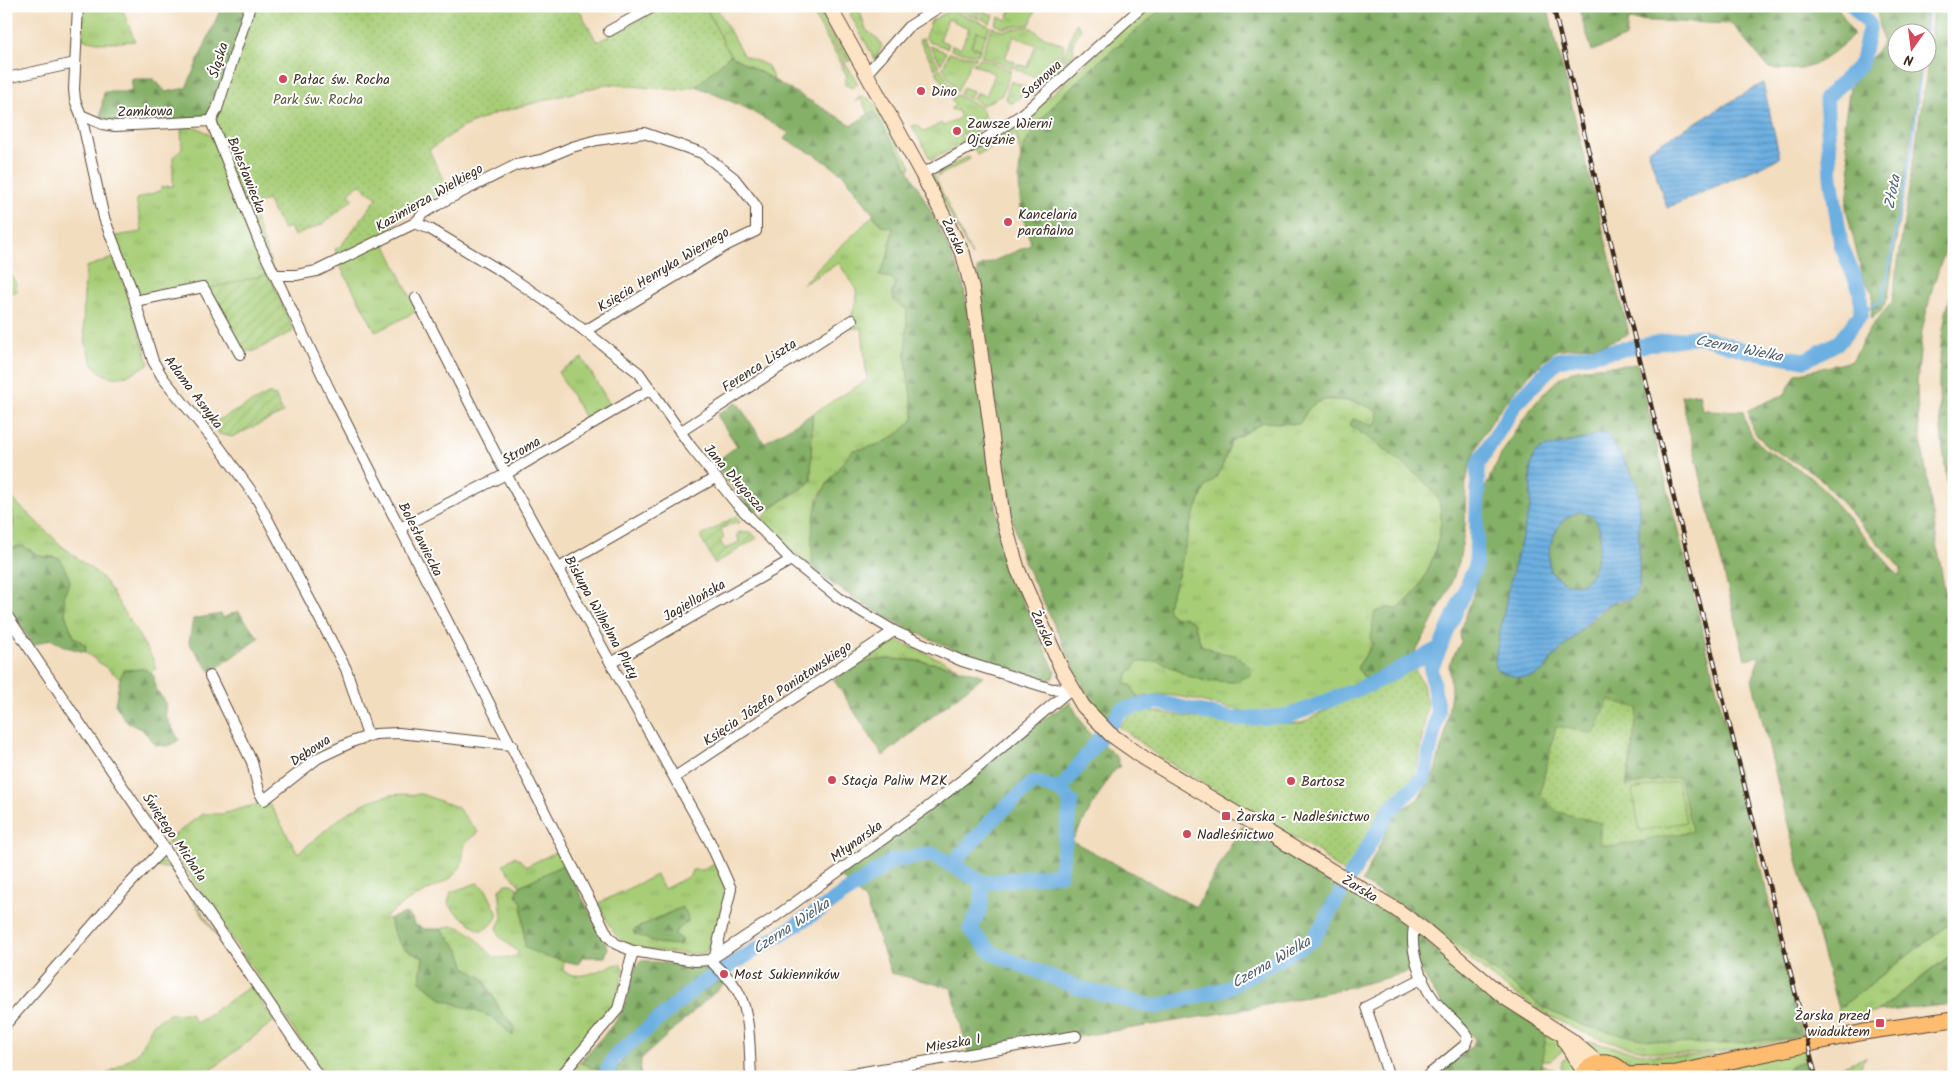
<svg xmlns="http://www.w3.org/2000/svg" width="1960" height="1083" font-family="Kalam,sans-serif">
<defs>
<pattern id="grass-tufts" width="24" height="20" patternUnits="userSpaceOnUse" patternTransform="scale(1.25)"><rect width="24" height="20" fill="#a7cd77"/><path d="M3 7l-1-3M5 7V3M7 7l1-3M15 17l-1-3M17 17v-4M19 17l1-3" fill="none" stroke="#91b066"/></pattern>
<pattern id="forest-firs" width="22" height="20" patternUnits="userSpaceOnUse" patternTransform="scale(1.25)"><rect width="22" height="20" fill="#85b068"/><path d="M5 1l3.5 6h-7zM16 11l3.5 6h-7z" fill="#6e8f55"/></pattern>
<pattern id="park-dots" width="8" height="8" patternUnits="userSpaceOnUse" patternTransform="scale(1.25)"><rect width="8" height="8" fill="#a7cd77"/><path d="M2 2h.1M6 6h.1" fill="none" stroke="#91b066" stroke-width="1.8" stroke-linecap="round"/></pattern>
<pattern id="garden-furrows" width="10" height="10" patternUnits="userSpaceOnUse" patternTransform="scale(1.25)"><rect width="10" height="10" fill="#a7cd77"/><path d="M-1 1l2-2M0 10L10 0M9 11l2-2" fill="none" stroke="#91b066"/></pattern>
<pattern id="water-rules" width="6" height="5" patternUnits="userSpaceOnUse" patternTransform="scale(1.25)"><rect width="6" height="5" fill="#6cafe1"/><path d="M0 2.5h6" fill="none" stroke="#5a8fb6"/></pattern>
</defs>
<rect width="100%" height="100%" fill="#fff"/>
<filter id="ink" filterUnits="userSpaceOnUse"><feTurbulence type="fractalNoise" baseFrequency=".02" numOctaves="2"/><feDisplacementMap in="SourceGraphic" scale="10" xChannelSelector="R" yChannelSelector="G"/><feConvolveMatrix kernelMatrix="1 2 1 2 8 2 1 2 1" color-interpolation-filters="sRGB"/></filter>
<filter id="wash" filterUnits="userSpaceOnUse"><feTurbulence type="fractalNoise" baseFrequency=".0096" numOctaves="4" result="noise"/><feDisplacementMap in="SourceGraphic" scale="20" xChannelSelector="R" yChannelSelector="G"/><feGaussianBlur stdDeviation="1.12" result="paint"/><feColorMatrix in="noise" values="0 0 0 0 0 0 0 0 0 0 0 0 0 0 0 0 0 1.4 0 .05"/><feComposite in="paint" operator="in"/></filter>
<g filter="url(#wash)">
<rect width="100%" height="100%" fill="#f3ddbf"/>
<g fill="url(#grass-tufts)" stroke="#717c4a" fill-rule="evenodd">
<polygon points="83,6 121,6 135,41 103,43 82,39"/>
<polygon points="705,6 716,6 743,55 768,66 774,80 730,55"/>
<polygon points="815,6 846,63 842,65 810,8"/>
<polygon points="818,6 821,6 854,58 848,62"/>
<polygon points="974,6 979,19 952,7 953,6"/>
<polygon points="976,6 986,6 984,12 993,15 990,23 982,19"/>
<polygon points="1012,6 1037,6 1030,24 1003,28 995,24 999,17 1007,20"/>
<polygon points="1149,6 1165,6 1060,99 1036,125 1021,156 1016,134 977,155 974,149 1052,94"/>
<polygon points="859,8 866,30 879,40 882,46 875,60 850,14"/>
<polygon points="951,10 990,26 986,35 977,31 971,46 980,50 978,55 951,50 952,45 961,48 969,28 948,19 940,40 949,44 947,48 929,42 925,37 931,21"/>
<polygon points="1076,23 1081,29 1073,42 1074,54 1062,61"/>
<polygon points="1029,26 1042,36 1064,45 1062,57 1041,79 1015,69 1017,64 1027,67 1036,45 1014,36 1005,58 1015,62 1013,68 981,56 992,27 1003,31"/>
<polygon points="923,39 939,66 935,69 919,40"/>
<polygon points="930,46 946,52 941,64"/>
<polygon points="949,53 976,57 969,66 957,92 943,68"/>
<polygon points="1075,56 1075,61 1049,86 1044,80 1055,69"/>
<polygon points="980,58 1011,70 1002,95 983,105 973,100 976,92 986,96 995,74 973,64"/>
<polygon points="847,65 858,84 852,88 844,84 847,76 842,67"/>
<polygon points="940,68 955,93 950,97 936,71"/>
<polygon points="1011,81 1030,89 1011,104 1005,98"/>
<polygon points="963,87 973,91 970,99 960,94"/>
<polygon points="957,95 982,108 986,121 970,139 967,140 963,133 960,135 965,142 931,160 912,126 917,125 925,132 941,123 944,126 961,117 958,111 950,109 955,105 951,99"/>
<polygon points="860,96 870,99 877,106 911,166 909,170 874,111 869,114 861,99 855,102"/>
<polygon points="189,127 201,129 210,135 251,207 274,273 207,289 138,297 115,236 142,232 136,199 160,191 161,187 173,186 173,157 182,148 181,128"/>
<polygon points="969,156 970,159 937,177 938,173"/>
<polygon points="933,173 972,256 932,180"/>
<polygon points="6,185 11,224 6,240"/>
<path d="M873,215l9,11 11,1 -5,29 -9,20 12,2 5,6 -4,9 6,12 9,4 -1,52 8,57c-15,19 -37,30 -61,32l-35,47 -6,72 -50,-49c12,-19 33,-24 49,-39l1,-67 55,-34 -5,-52h-11l1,-15 5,-12 -1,-11 -17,-27 -36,21c21,-25 47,-44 70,-69z"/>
<polygon points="383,239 417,311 376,332 339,264"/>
<path d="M113,258l17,41 19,65c-10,5 -24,15 -36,13 -39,-5 -29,-83 -27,-110z"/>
<polygon points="6,267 16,283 17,291 6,294"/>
<polygon points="582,358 611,406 587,421 558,372"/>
<path d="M1321,400c20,0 38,1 56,11l1,8 -5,7 -20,-7 -3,6c18,12 81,56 88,74 10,24 -7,71 -21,91 -5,7 -13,13 -19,20l-10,-2 -15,35 -16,25 7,9 7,3c-28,11 -59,31 -89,32 -15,1 -32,1 -46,-2 -31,-7 -66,-21 -98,-12l-6,-12 -7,-3 3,-8 9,-13 22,-1 29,15 44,6 3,-27 -14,-2 -20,-8 -5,-16 -27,-16 -2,-7 11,-30 13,-54 14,-35 10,-8 7,-12 9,-26 32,-19 36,2 12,-19z"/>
<path d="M6,493l57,54 36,28 8,9 46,75 3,10 -5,5 -6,-5 -20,1 -5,8 -35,-26 1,-6c-3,-4 -10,-7 -12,-10 -8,-12 -13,-35 -7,-48l-13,-32 -11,1 -21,-11 -16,3v-16l6,-4v-19l-6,-9z"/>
<polygon points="895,640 958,667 915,660 887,659 858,663"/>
<path d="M421,794l36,13 21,25 -13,11 -4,23 -10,12 -47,25 -19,14 4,2c9,23 9,30 34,38l-3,24 22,18 50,18 21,19 1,-11 -12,-12 -19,-35 -17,-10 -6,-17 -18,-22c22,-12 38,16 53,29l19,-1 5,-4 -19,-16 -3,-9 5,-11 -3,-27 7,-6h5l8,5 -2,6 5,8 4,45 38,13 -1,10c22,12 36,-4 57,-7l4,5 -9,39 -61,69h-229l-157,-234 4,-6 30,-23h20l32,-9 12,-7 32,55c26,-20 54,-51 88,-57 11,-3 24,-1 35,-2z"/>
<polygon points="558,851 565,864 520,886 503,865 515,856 527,866"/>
<polygon points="160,862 171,865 274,1021 202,1077 103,1077 138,1053 153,1024 169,1014 190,1013 196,1023 251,986 171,869 153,866"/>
<path d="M715,864l11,24 -1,5 -13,51 -7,9c-18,2 -75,-2 -87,-16 -9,-9 -14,-23 -19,-34l57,-28 8,14 26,-13 2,-6h11zM675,910v25l-42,-3 2,-3z"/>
<path d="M477,883l8,5 13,26c-3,8 -9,16 -19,16l-25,-19 -6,-8 3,-11z"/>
<polygon points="1954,920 1954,952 1877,1012 1840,1019 1838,1009"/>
<path d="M1429,922l116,87 40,17 141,18 41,-5 27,-1c-27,6 -55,12 -83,15 -90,7 -164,-30 -231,-86 -14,-12 -42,-31 -51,-45z"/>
<polygon points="1508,1008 1553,1035 1566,1048 1550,1060 1543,1060 1546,1036"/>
<path d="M1590,1041c53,17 108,19 163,9l-116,23 -38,-15 -16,-11z"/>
<polygon points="1805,1049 1808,1061 1794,1064 1780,1077 1756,1077 1759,1073 1743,1072 1725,1077 1682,1077"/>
<polygon points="1571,1055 1577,1077 1566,1077 1561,1068 1562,1061"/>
<polygon points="1866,1057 1855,1077 1826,1077 1825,1073"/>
<polygon points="580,1062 600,1071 598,1077 565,1077"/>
<polygon points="1542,1065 1555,1070 1561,1077 1548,1077 1540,1072"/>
<polygon points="1603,1070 1618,1077 1589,1077"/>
</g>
<g fill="url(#forest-firs)" stroke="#606d43" fill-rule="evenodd">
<polygon points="222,6 249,6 211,120 113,123 100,118 104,92 131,92 132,79 154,79 166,92 186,88"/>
<path d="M1165,6h382l82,328 -25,10 -48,6 -28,26 -28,33 -17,26 -12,26 -5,20 -1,46 -6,35 -10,27 -32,61 -12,12 -34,18 -7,-3 -7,-9 16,-24 -3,-6 5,-26 13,-4 10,1c6,-6 14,-12 19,-19 14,-20 31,-67 21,-91 -7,-18 -70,-62 -88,-74l3,-6 21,7 4,-7 -1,-8c-16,-10 -48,-18 -64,-6 -6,4 -10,13 -14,19l-36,-2 -32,19 -9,26 -7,12 -10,9 -14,34 -13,54 -11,30 2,7 7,5 8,-1 9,5 8,23 20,8 14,2 16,13v7l-19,7 -29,-2 -15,-4 -29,-15 -22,1 -9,13 -3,8 7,3 6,12 -32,19 -17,-18 -68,-144 -13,-58 -31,-229 49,-21 5,-4c-3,-10 -7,-20 -9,-30 -3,-13 -4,-44 -1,-57 13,-48 105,-116 144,-150z"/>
<path d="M1578,6h259l17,29c-30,25 -42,40 -85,33l-37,-44 -104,-4 -2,17 -34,14z"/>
<polygon points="1876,6 1928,6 1925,32 1898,32 1898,62 1921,63 1888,298 1881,311 1871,319 1873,293 1863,278 1846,208 1851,173 1844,125 1850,87 1883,42"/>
<polygon points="1933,6 1954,6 1954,225 1933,286 1922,330 1917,384 1918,420 1954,651 1954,920 1838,1009 1797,860 1752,679 1760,656 1745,659 1681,396 1699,393 1702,410 1743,411 1748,430 1763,448 1813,478 1899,576 1901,569 1817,475 1767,446 1752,429 1748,410 1785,394 1796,374 1852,361 1870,328 1892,302 1928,62"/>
<path d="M730,55l122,70 21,-14c34,55 66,110 90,171l38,256 14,46 40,87 -2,7 -6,3c-90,-27 -159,-55 -235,-112 1,-12 -1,-23 0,-35 1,-37 19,-57 41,-84 24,-2 46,-13 61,-32l-8,-57 1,-52 -13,-9 -2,-7 4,-10 -5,-5 -12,-2 9,-20 5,-28 -11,-2 -38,-51 -27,-19 -33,-17 5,-6 -43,-25 -50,-22z"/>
<path d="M1954,283v242c-13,-80 -26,-162 0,-242z"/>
<path d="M1637,364l165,673 -76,7 -50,-1 -35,-4 -56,-13 -40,-17 -121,-90 -62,-37 33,-69 22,-13 17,-26 11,-40 6,-42 -2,-28 12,-22 -1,-10c7,-21 17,-43 20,-65 4,-22 -3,-46 2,-68 8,-33 58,-117 91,-128 17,-5 45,-5 64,-7zM1608,435l23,36 8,29v87l-13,15 -15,1 -60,56 -3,9c-22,8 -29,13 -51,2 -1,-16 2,-29 5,-45 7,-39 18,-76 28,-115 4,-17 -6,-46 8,-59 6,-5 60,-15 70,-16zM1556,726l78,17 -18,103 -17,-2 3,-21 -44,-11 -18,-18z"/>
<path d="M737,402l27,41 48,-29 -1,67c-13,12 -27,17 -42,28l-6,-2 -9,6 -41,-49 24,-18 -20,-31z"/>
<path d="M6,501c6,10 10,17 6,28l-6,4z"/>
<path d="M1581,512c7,2 12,4 16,10 5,10 3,21 1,31 -5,33 -23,43 -48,18 -5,-22 6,-56 31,-59z"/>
<polygon points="22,546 43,557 60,558 70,580 64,595 65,615 74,637 86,646 85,652 66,647 50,639 34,645 6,606 6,549"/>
<polygon points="238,611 259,638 211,672 189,643 193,619 221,614 223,618"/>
<path d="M887,659c33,1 65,6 96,17l-100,80 -49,-76 24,-17z"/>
<polygon points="145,669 154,676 156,689 165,702 166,717 179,740 168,746 156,745 142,729 132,725 125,720 115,704 120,678 124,670"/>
<path d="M1070,702l16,28 31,27 3,9 -9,8 -39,67 124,66 46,-81 145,85 159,125 -6,35 8,6h-114l39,-32 2,-6 -33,-35 -23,-35c-148,42 -300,60 -451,85l-16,-66 -61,-15 -26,-73 -29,-28 185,-138z"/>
<polygon points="565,864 608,948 605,957 582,957 578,964 547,957 525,948 522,903 516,895 520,886"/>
<polygon points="682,907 687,914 688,921 676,931 675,935 682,940 680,945 660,944 634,934 635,929"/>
<path d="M406,913l7,6 2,6 10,4h17l18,22 6,17 16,10 20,35 12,13 -1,10 -21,-19 -50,-18 -22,-18 3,-24c-25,-9 -25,-14 -34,-38z"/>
<polygon points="1954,952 1954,1004 1877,1012 1954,953"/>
<path d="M641,960l69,9 -2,4c-36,27 -84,60 -108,98l-20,-9c14,-18 35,-35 44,-55 7,-16 5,-34 17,-47z"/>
<path d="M722,980l3,3 -84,76 -1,18h-27c15,-36 75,-78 109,-97z"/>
<polygon points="1808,1061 1811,1077 1780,1077 1794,1064"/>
<polygon points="1758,1071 1756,1077 1725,1077"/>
</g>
<g fill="url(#park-dots)" stroke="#717c4a">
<polygon points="249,6 577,6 597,42 665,6 705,6 730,55 696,86 678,90 607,84 496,113 461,128 429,150 448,190 412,207 389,229 383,239 338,261 335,249 340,247 377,198 359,184 349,193 353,199 323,224 294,236 290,227 283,229 267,200 251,207 231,174 211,120"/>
<polygon points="977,31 986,35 980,50 971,46"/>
<polygon points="1414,668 1423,685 1427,706 1417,768 1412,780 1402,793 1387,801 1380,811 1374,826 1347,874 1330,863 1322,854 1155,754 1119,726 1132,712 1142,709 1194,718 1246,724 1302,723 1372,685"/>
<polygon points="1609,700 1638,708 1626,786 1679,777 1692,831 1616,846 1599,844 1602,823 1558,812 1540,794 1556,726 1594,734"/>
</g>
<g fill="url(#garden-furrows)" stroke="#717c4a">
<polygon points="269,274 293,329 292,332 252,352 249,350 243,353 207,289"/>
<polygon points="270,393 272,396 275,395 283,413 232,437 219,434 213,423"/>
<polygon points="736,516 741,521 738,524 735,522 721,529 724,538 720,541 725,549 739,542 737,534 739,532 747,533 750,531 757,538 715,564 700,537"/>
</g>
<polygon fill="#a7cd77" stroke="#717c4a" points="1677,781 1686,822 1640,831 1632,790"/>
<g fill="url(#water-rules)" stroke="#546c80" fill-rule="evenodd">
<polygon points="1763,83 1780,158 1667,208 1648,150"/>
<path d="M1601,433l7,2 29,48 2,17v87c-12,20 -11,9 -28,16 -11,5 -47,45 -60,56 -9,24 -34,21 -54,11l-2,-7 1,-10 12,-63 22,-83 1,-42 3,-10 6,-6 41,-9zM1581,512c7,2 12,4 16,10 5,10 3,21 1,31 -5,33 -23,43 -48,18 -5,-22 6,-56 31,-59z"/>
</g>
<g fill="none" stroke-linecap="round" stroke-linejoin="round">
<g stroke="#6cafe1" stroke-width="2.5">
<polyline points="1926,32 1929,6"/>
<polyline points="1861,314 1883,299 1912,146 1922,62"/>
</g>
<g stroke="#6cafe1" stroke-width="15">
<polyline points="951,865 997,815 1034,782 1060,790 1121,710 1157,702 1234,719 1289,716 1371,684 1440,648"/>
<polyline points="983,883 1060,874 1071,802 1060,790"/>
<polyline points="605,1077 614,1057 699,985 820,910 892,861 932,854 983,883 981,908 970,929 992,953 1082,989 1155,1007 1225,989 1313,940 1389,811 1424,777 1438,713 1431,669 1476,565 1478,464 1516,403 1558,360 1698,336 1748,351 1805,360 1839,342 1861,314 1860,290 1841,245 1831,177 1826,98 1861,64 1870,25 1853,6"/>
</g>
</g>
</g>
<g filter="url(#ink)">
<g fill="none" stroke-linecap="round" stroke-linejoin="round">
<defs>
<g id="street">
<polyline points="78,6 74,89 75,100 81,115 104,218 131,288 153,361 163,378 220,448 257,499 346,669 368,736"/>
<polyline points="609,31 655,6"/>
<polyline points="867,73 908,27 941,6"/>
<polyline points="7,78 75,63"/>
<polyline points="81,115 102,124 115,126 211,121"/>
<polyline points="211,121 260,244 332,395 608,936 616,944 633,951 695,961 710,960 772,919 928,807 980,766 1072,688"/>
<polyline points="211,121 217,109 250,6"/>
<polyline points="922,174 985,139 1024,113 1143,6"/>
<polyline points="415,223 430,229 509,276 550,304 639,373 691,447 736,503 791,560 839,598 894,631 962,661 1052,689 1072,688"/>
<polyline points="275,275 296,275 317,271 415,223 423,214 444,201 516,165 541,160 572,147 597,140 644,133 702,153 734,178 756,206 756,231 727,245 585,331"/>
<polyline points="416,298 506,474 710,842 731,889 715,956"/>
<polyline points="135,301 203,287 240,354"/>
<polyline points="680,432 852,320"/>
<polyline points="400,528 506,474 651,389"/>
<polyline points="559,568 715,478"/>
<polyline points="6,614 319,1077"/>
<polyline points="611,663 791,560"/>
<polyline points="210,676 252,762 259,791 264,800 318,758 354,741 375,734 399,733 512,745"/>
<polyline points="675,777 894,631"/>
<path d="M1415,923c-7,23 5,58 19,77 10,13 25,23 34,37l-3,8 -39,32"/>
<path d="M710,960c7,8 15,14 22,22 20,25 17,65 19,95"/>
<polyline points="6,1024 120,894 165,847"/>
<polyline points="560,1077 618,1009 633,951"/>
<polyline points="834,1077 1076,1036"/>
<polyline points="1389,1077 1366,1007 1423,978"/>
</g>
<g id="secondary">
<polyline points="829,6 922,174 963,254 972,289 1003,519 1018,570 1062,670 1083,706 1110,734 1144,758 1397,910 1426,931 1504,997 1571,1040 1598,1063"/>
<polyline points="1565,1042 1584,1072"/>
</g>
<g id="primary">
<polyline points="1626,1075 1676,1073 1864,1032 1954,1019"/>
<path d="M1580,1077c12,-19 35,-19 47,0"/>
</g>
</defs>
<use href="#street" stroke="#574536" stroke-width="12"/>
<use href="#secondary" stroke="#574536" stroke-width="16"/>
<use href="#primary" stroke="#574536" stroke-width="17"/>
<use href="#street" stroke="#fff" stroke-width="10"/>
<use href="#secondary" stroke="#fee4c5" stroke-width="14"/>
<use href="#primary" stroke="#fdbc6f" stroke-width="15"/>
<defs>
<polyline id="rail" points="1553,6 1816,1077"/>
</defs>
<use href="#rail" stroke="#3b2a1e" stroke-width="4.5"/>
<use href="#rail" stroke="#fff" stroke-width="2.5" stroke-dasharray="8" stroke-linecap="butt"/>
</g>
</g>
<g fill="#d1495b" stroke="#fff" stroke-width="2">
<circle cx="283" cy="79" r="5"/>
<circle cx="921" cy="91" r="5"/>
<circle cx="957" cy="131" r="5"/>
<circle cx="1008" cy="222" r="5"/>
<circle cx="832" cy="780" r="5"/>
<circle cx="1291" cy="781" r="5"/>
<rect x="1221" y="811" width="10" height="10" rx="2.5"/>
<circle cx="1187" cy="834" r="5"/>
<circle cx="724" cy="974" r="5"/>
<rect x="1875" y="1018" width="10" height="10" rx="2.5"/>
</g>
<g text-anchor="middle" stroke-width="4" stroke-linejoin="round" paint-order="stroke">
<g font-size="14" fill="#3b2a1e" stroke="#fff">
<text transform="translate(218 60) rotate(-73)" y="5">Śląska</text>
<text transform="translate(1041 79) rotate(-42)" y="5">Sosnowa</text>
<text transform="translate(145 111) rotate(-1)" y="5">Zamkowa</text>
<text transform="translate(247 175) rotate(68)" y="5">Bolesławiecka</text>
<text transform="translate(429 197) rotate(-30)" y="5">Kazimierza Wielkiego</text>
<text transform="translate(954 236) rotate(65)" y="5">Żarska</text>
<text transform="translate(663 269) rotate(-31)" y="5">Księcia Henryka Wiernego</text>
<text transform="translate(759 365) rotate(-33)" y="5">Ferenca Liszta</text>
<text transform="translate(194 392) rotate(53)" y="5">Adama Asnyka</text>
<text transform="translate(521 450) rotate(-30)" y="5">Stroma</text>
<text transform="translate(735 478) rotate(49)" y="5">Jana Długosza</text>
<text transform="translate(421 539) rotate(63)" y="5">Bolesławiecka</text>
<text transform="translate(694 600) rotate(-30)" y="5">Jagiellońska</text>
<text transform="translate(602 617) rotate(61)" y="5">Biskupa Wilhelma Pluty</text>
<text transform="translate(1043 628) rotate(66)" y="5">Żarska</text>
<text transform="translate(777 693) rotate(-34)" y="5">Księcia Józefa Poniatowskiego</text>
<text transform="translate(310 750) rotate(-33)" y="5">Dębowa</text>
<text transform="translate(175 837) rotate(56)" y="5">Świętego Michała</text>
<text transform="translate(856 841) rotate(-36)" y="5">Młynarska</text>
<text transform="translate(1360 888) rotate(31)" y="5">Żarska</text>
<text transform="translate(953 1043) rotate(-10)" y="5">Mieszka I</text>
</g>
<g font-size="14" fill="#3b2a1e" stroke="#fff" text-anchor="start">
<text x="293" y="84">Pałac św. Rocha</text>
<text x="931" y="96">Dino</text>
<text x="967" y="128">Zawsze Wierni<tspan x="967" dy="16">Ojcyźnie</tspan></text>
<text x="1018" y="219">Kancelaria<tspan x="1018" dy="16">parafialna</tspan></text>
<text x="842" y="785">Stacja Paliw MZK</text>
<text x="1301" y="786">Bartosz</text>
<text x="1236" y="821">Żarska - Nadleśnictwo</text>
<text x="1197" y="839">Nadleśnictwo</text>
<text x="734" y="979">Most Sukienników</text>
<text x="1870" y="1020" text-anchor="end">Żarska przed<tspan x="1870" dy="16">wiaduktem</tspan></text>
</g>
<g font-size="14" fill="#5b5b39" stroke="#fff">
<text x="318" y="104">Park św. Rocha</text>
</g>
<g font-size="15" font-style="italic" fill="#4f5f6c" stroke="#fff">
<text transform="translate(1892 192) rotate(-79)" y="5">Złota</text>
<text transform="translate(1739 348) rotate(11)" y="5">Czerna Wielka</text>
<text transform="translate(791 926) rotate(-33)" y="5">Czerna Wielka</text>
<text transform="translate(1271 962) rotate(-30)" y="5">Czerna Wielka</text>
</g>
</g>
<rect width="1960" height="1083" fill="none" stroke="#fff" stroke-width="25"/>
<g transform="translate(1912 48) rotate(194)"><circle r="24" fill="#ffffff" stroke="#b1aaa5"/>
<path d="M0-4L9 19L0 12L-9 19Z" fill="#d1495b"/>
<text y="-8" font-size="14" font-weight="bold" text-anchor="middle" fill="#3b2a1e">N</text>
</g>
</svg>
